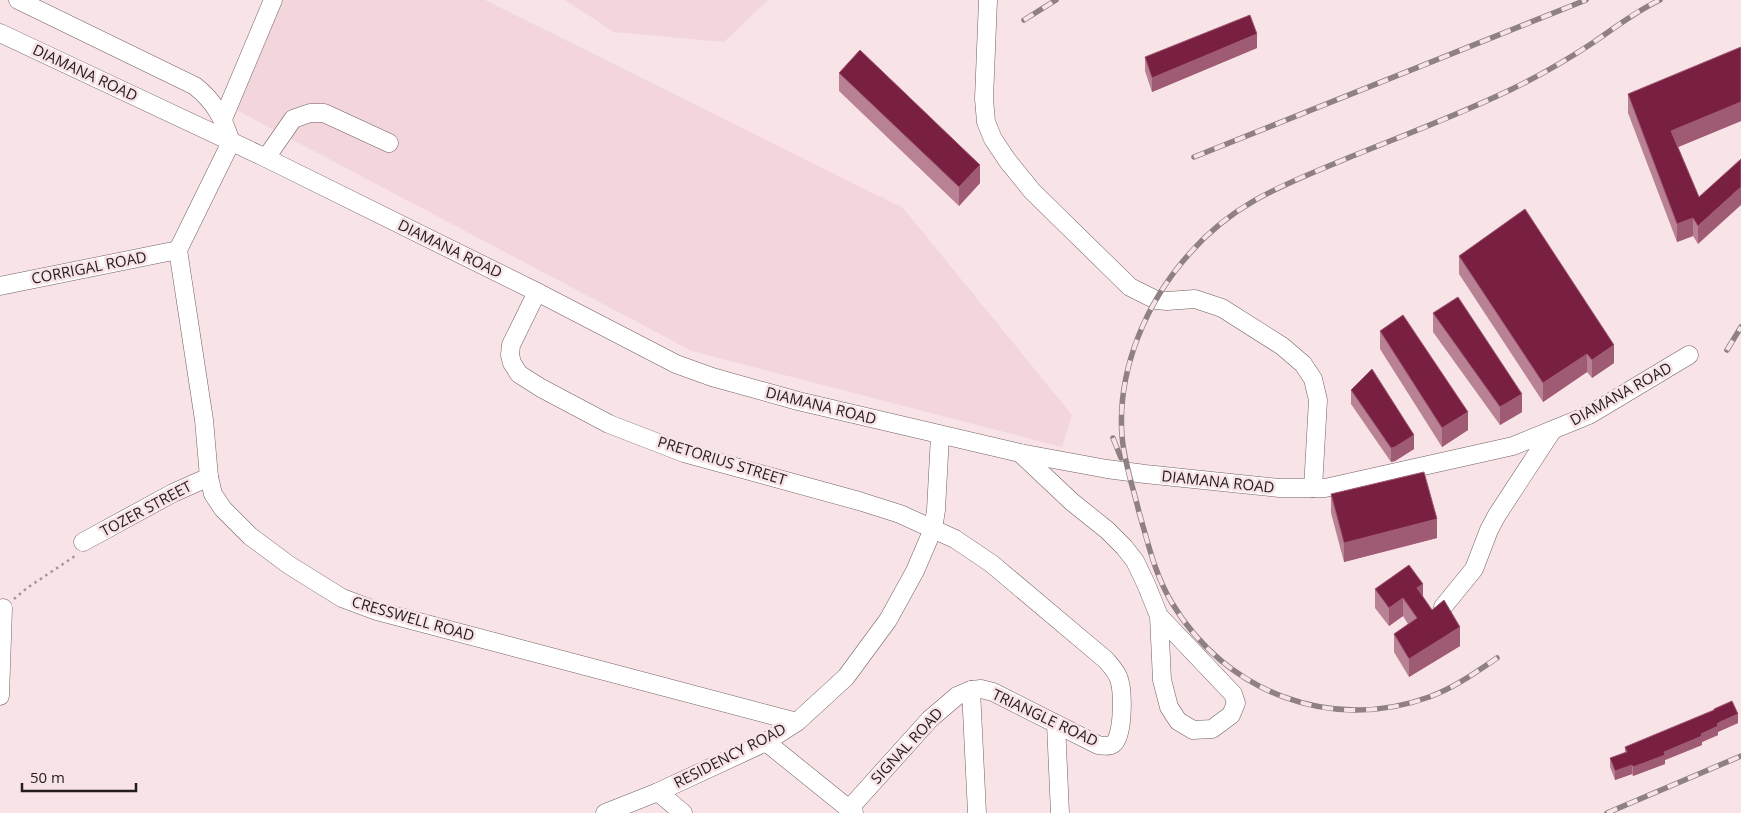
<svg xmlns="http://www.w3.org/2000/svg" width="1741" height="813" font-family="'Open Sans',sans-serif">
<rect width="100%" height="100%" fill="#f8e3e7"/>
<g fill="#f3d5dc">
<polygon points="281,0 485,0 903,208 1072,415 1062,447 692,351 229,106"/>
<polygon points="565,0 768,0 724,42 614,32"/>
</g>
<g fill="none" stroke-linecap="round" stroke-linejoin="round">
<defs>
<g id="minor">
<path d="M18,0l177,86c20,16 28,32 36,56l-53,108 26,170 5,57 4,17 10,15 27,27 39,29 53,33 35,13 420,111"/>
<polyline points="988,0 984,99 986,122 993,139 1007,160 1032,191 1130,287 1156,300 1167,301 1195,299 1222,308 1282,346 1303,364 1313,379 1318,400 1313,488"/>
<polyline points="0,33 266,158 537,292 676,364 712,377 798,401 1020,453 1107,469 1145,474 1279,488 1325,488 1513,446 1589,415 1689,355"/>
<polyline points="223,119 273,0"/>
<polyline points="266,158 293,119 310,113 324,113 389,143"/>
<polyline points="0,286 178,250"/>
<path d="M537,292l-26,53 -1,10 2,8 7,11 22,14 68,36 75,29 175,48 41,13 55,25 37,25 114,96c5,6 11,12 13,19 4,12 5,57 -6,65 -4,3 -10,2 -15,1l-105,-53 -12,-3 -10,1 6,123"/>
<polyline points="1020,453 1072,502 1107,530 1124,547 1135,561 1146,584 1159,616 1233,694 1236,703 1231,715 1212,729 1193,730 1178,721 1169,707 1162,680 1159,616"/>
<polyline points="83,542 173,493 209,477"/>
<polyline points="1443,607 1474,569 1489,530 1497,515 1552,431"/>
<polyline points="0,696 3,608"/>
<polyline points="1056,724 1060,813"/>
<polyline points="766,742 854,813"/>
<polyline points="658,792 683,813"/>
<polyline points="849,809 930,719 957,696 971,690"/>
<polyline points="605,813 658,792 766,742 797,722 846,677 888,620 915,571 933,529 936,510 940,436"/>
</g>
</defs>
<use href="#minor" stroke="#726064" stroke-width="19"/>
<polyline stroke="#a49498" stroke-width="2.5" stroke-dasharray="2.5 4" stroke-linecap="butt" points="14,599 27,588 75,556"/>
<use href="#minor" stroke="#fff" stroke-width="18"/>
<defs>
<g id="rail">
<polyline points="1024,20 1056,0"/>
<polyline points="1194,157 1586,0"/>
<polyline points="1727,350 1741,327"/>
<polyline points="1113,438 1121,458"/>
<path d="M1497,658c-22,15 -43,30 -68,39 -98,36 -204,-5 -257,-94 -17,-28 -24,-60 -33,-91 -6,-25 -15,-50 -17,-76 -5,-66 24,-134 68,-183 44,-50 93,-68 153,-93 56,-23 113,-44 167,-70 29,-14 57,-30 84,-48 22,-15 42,-31 66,-42"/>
<polyline points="1607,813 1741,756"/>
</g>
</defs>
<use href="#rail" stroke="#8f8083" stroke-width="5.5"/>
<use href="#rail" stroke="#f8e3e7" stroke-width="4" stroke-dasharray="11" stroke-linecap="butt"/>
</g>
<g fill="#b88294">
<polygon points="1741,47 1741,121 1678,147 1699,197 1698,244 1693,236 1677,242 1628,113 1628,94"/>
<polygon points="1257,48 1152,92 1145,71 1145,57"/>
<polygon points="839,73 980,183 959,206 839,91"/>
<polygon points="1459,256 1614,363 1592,378 1587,372 1543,402 1459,274"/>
<polygon points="1433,313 1522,412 1500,425 1433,332"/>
<polygon points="1380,331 1468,430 1442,447 1380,349"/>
<polygon points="1351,390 1414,449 1395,461 1391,462 1351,404"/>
<polygon points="1331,494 1437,538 1344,562 1331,513"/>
<polygon points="1375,589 1423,597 1432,610 1460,646 1409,677 1394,652 1394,634 1408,624 1403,616 1389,626 1375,608"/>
<polygon points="1714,709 1738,723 1720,731 1718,732 1718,735 1702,742 1702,745 1665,760 1665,764 1633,776 1632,774 1615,780 1610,767 1610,758 1625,752 1625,747 1714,711"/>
</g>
<g fill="#9f5a74">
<polygon points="1257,34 1257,48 1152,92 1152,78"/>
<polygon points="1741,102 1741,121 1671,150 1671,131"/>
<polygon points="980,165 980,183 959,206 959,187"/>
<polygon points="1741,187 1741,205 1698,244 1698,226"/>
<polygon points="1693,218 1693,236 1677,242 1677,224"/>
<polygon points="1614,345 1614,363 1592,378 1592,360"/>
<polygon points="1587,354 1587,372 1543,402 1543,383"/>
<polygon points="1522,394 1522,412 1500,425 1500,407"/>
<polygon points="1468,412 1468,430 1442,447 1442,428"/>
<polygon points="1414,435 1414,449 1395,461 1391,462 1391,448"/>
<polygon points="1437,519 1437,538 1344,562 1344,543"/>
<polygon points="1423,584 1423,603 1417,588"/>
<polygon points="1403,598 1403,616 1389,626 1389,608"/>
<polygon points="1460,627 1460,646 1409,677 1409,659"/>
<polygon points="1738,714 1738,723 1720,731 1718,732 1718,735 1702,742 1702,745 1665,760 1665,764 1633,776 1633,767 1701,734 1720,722"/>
<polygon points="1632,765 1632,774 1615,780 1615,771"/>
</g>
<g fill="#792042" stroke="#9f5a74">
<polygon points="1250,15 1257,34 1152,78 1145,57"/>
<polygon points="1741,47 1741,102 1671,131 1699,197 1741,159 1741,187 1698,226 1693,218 1677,224 1628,94"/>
<polygon points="860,50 980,165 959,187 839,73"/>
<polygon points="1525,209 1614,345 1592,360 1587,354 1543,383 1459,256"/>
<polygon points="1458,297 1522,394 1500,407 1433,313"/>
<polygon points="1403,315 1468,412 1442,428 1380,331"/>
<polygon points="1372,369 1414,435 1395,447 1391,448 1351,390"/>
<polygon points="1424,472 1437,519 1344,543 1331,494"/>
<polygon points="1409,565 1423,584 1417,588 1432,610 1444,600 1460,627 1409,659 1394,634 1417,618 1403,598 1389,608 1375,589"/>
<polygon points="1732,701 1738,714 1720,722 1717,724 1718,726 1701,734 1702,736 1664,752 1665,755 1633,767 1632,765 1615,771 1610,758 1627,752 1625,747 1714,710 1714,709"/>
</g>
<g text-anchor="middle" stroke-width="5" stroke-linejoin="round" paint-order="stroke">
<g font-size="15" fill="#231b1d" stroke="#f8e3e7">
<text transform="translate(85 73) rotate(25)" y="5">DIAMANA ROAD</text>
<text transform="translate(450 249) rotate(26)" y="5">DIAMANA ROAD</text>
<text transform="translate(89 268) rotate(-11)" y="5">CORRIGAL ROAD</text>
<text transform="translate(1621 394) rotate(-29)" y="5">DIAMANA ROAD</text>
<text transform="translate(821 406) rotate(14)" y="5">DIAMANA ROAD</text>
<text transform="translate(722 461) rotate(17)" y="5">PRETORIUS STREET</text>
<text transform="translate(1218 482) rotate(6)" y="5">DIAMANA ROAD</text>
<text transform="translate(146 509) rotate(-28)" y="5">TOZER STREET</text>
<text transform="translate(413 619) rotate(16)" y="5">CRESSWELL ROAD</text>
<text transform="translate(1045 718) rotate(25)" y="5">TRIANGLE ROAD</text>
<text transform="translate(907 746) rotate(-47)" y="5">SIGNAL ROAD</text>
<text transform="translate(730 756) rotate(-27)" y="5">RESIDENCY ROAD</text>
</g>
</g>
<path d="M22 783v8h114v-8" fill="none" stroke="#231b1d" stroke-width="2.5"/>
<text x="30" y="783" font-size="15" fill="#231b1d" stroke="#f8e3e7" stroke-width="4" paint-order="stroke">50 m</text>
</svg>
